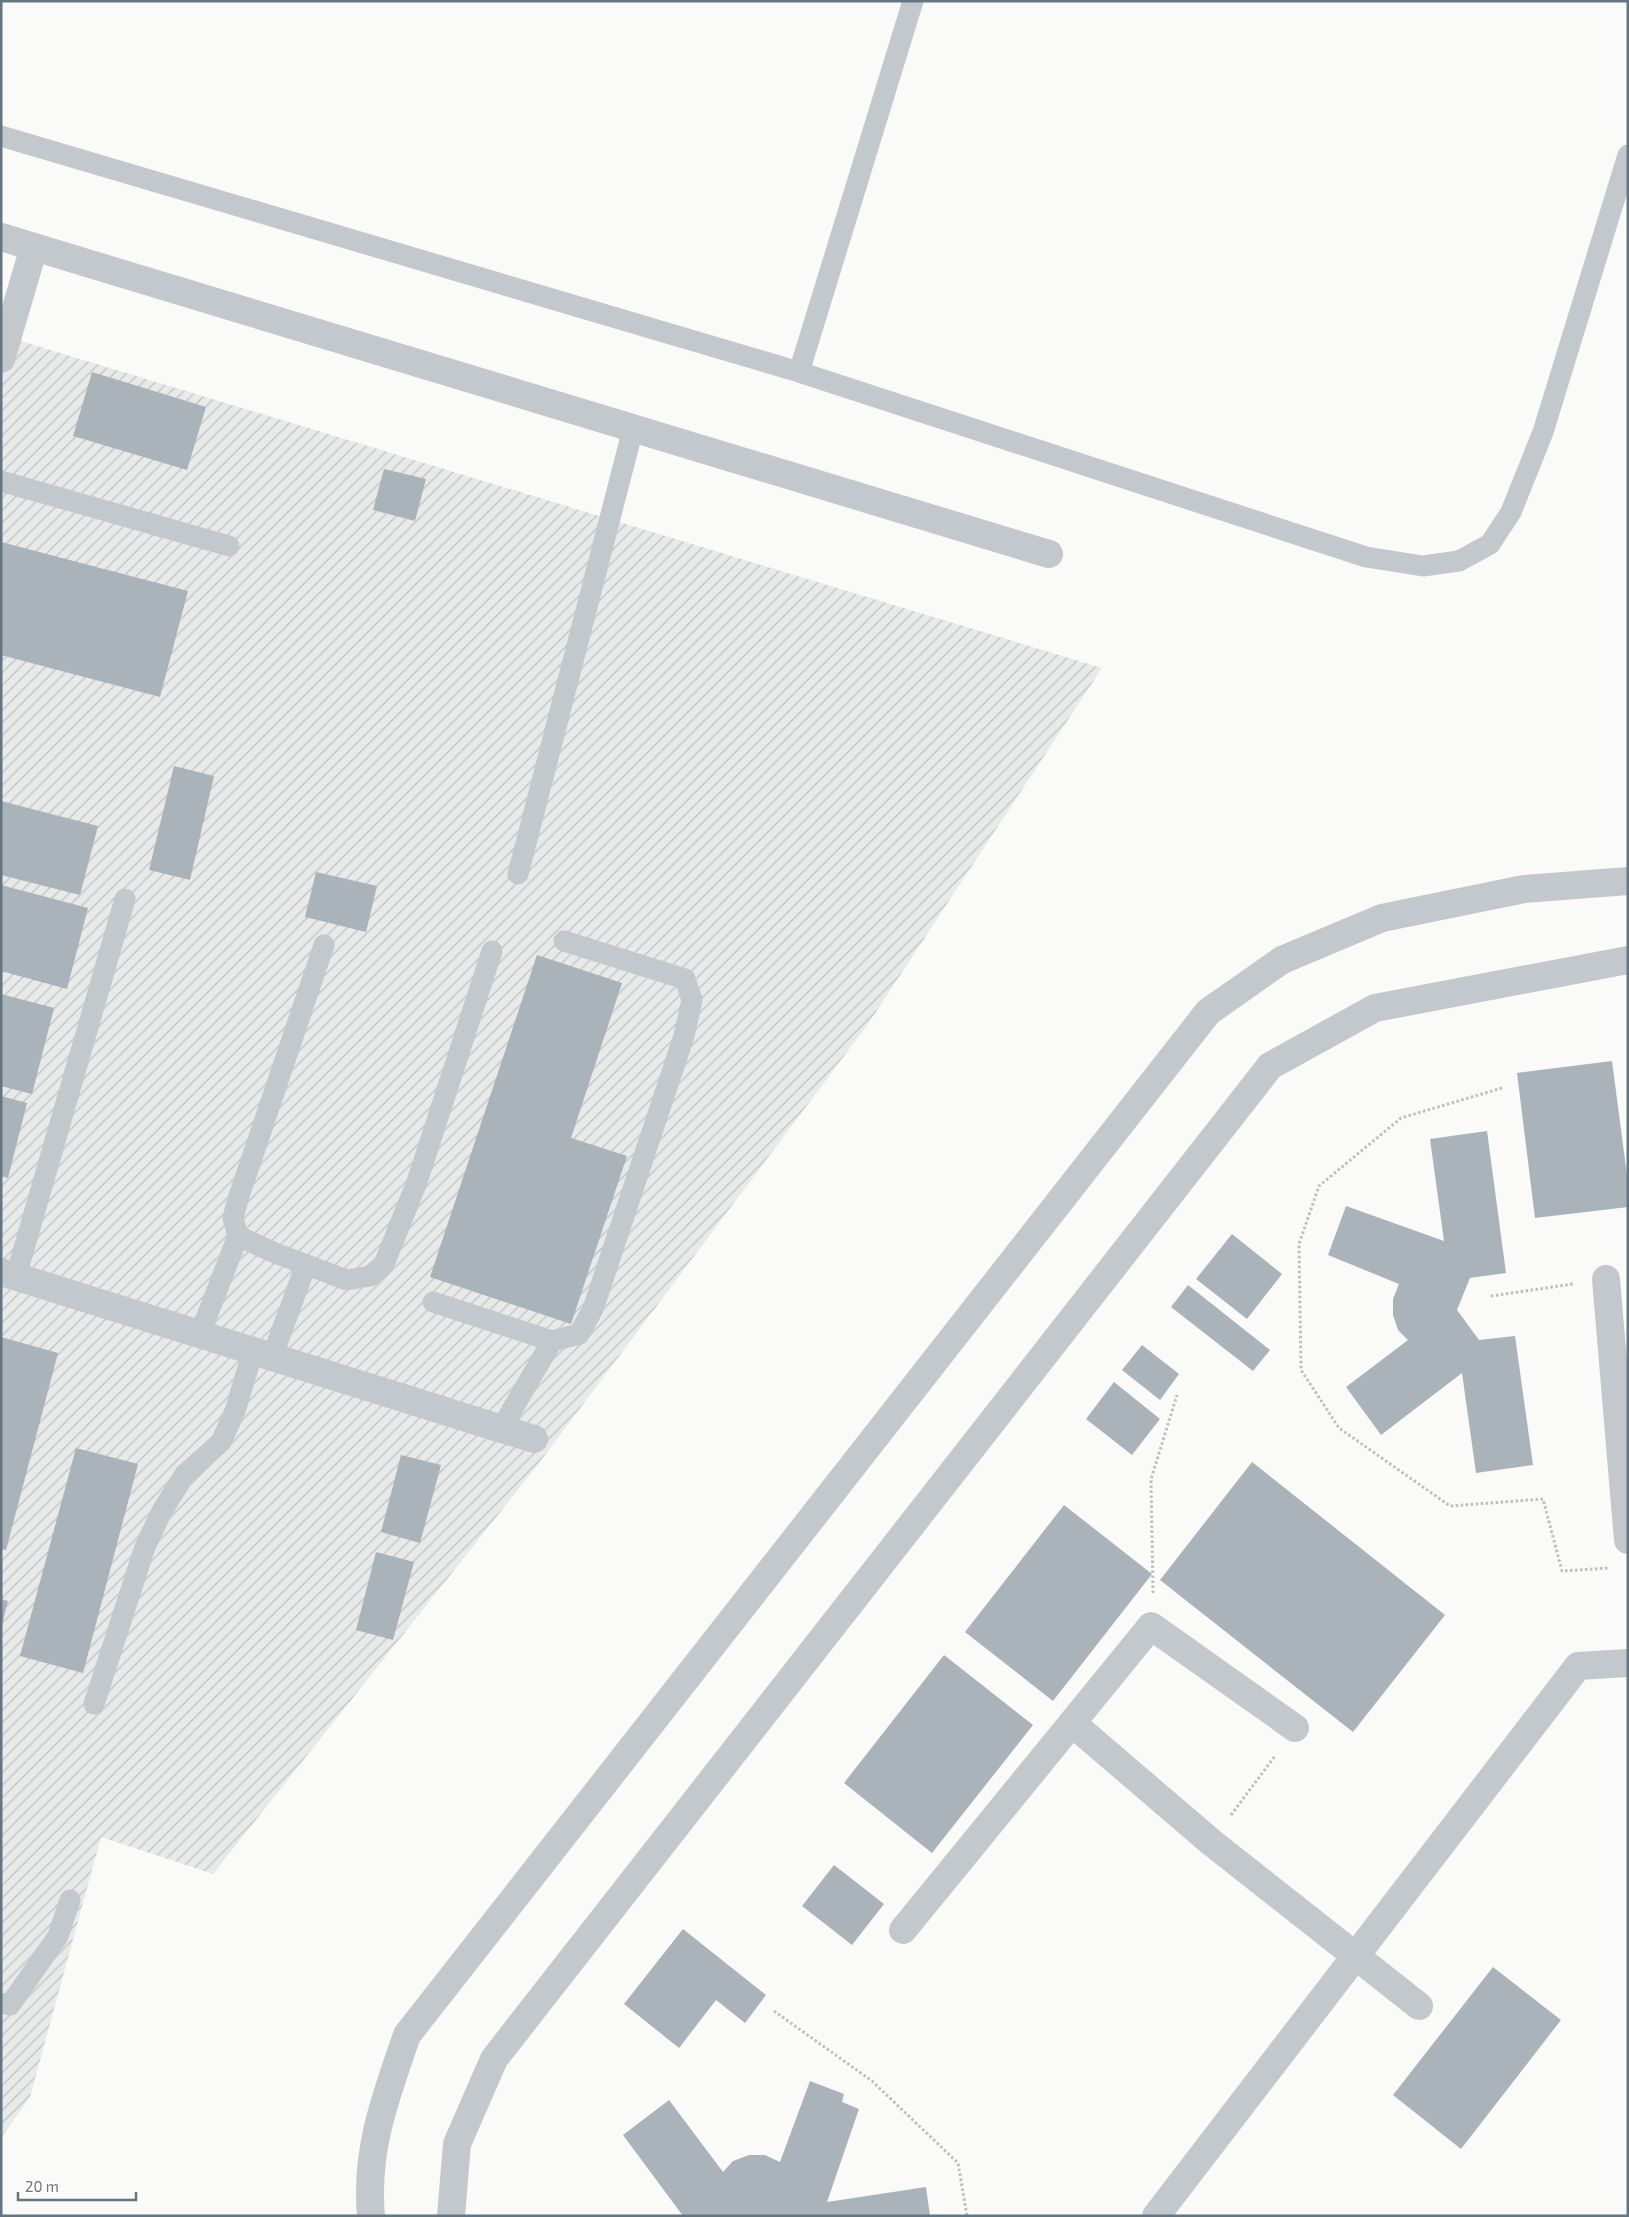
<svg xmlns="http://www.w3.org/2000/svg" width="1629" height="2217" font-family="'Exo 2',sans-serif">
<defs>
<pattern id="industrial-furrows" width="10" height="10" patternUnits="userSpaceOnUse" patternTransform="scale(1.25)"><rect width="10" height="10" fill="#e8e9e9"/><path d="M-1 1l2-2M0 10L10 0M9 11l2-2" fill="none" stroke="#c0c1c2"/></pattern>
</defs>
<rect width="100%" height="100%" fill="#fafaf8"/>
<polygon fill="url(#industrial-furrows)" points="1,335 1102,668 868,1024 536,1467 213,1874 101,1837 30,2097 1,2138"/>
<g fill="#aab3b9">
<polygon points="92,372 206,407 187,470 73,436"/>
<polygon points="384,469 426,479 415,521 373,510"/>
<polygon points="1,542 188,591 160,697 1,655"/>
<polygon points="174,766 214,776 190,880 149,870"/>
<polygon points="1,801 98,826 80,895 1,875"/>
<polygon points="316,872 377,886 366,932 305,917"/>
<polygon points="1,885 88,908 67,989 1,971"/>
<polygon points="537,955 622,983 571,1138 627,1156 571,1324 430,1277"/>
<polygon points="1,994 54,1008 32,1094 1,1086"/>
<polygon points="1612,1061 1628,1183 1628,1207 1535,1218 1517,1073"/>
<polygon points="1,1096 27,1103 8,1178 1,1176"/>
<polygon points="1487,1131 1506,1273 1470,1278 1457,1310 1479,1340 1515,1336 1533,1465 1476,1473 1462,1373 1381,1435 1346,1387 1408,1340 1398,1330 1393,1315 1393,1299 1399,1284 1328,1255 1346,1206 1444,1241 1430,1139"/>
<polygon points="1232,1234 1282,1274 1247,1319 1196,1279"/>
<polygon points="1188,1285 1270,1350 1253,1371 1171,1307"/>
<polygon points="1,1337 58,1353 6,1550 1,1549"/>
<polygon points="1142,1345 1179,1374 1160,1400 1122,1370"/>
<polygon points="1114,1382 1160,1419 1132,1455 1086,1419"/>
<polygon points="76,1448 138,1464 83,1673 20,1656"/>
<polygon points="401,1455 441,1465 420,1543 381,1532"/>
<polygon points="1252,1462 1445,1615 1353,1732 1160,1580"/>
<polygon points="1064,1505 1152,1574 1053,1701 965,1632"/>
<polygon points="376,1552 414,1562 393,1640 356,1630"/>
<polygon points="1,1599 8,1601 2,1625 1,1625"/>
<polygon points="944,1655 1033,1725 932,1853 844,1783"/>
<polygon points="834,1865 884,1904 852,1945 802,1906"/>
<polygon points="683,1929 766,1995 745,2023 716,2000 679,2048 624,2004"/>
<polygon points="1493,1967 1561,2020 1461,2149 1393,2095"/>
<polygon points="810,2081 844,2094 842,2102 859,2109 827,2202 926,2187 930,2216 683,2216 623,2135 669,2100 723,2172 733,2161 749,2155 765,2155 780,2162"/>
</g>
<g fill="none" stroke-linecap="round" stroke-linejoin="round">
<g stroke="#bbbfc2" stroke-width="3" stroke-dasharray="2.5 2.5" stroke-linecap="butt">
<polyline points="1502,1088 1401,1118 1319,1186 1299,1244 1301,1370 1339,1428 1450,1506 1543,1499 1562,1571 1609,1568"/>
<polyline points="1491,1296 1573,1284"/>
<polyline points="1153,1593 1151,1479 1177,1395"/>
<polyline points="1231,1815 1275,1756"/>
<polyline points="774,2011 872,2081 958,2163 967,2216"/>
</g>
<g stroke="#c3c8cc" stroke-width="21">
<polyline points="1,136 799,372 1366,557 1423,566 1459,561 1490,544 1511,512 1543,432 1628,155"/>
<polyline points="799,372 913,1"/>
<polyline points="1,481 229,546"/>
<polyline points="518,874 633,429"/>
<polyline points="324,945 238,1199 233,1218 238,1236 275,1253 347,1280 370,1276 384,1264 417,1182 492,951"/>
<polyline points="16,1276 125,899"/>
<polyline points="433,1302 552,1341 579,1334 593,1309 684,1036 692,1000 685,979 564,941"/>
<polyline points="200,1334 238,1236"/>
<polyline points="272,1357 306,1265"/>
<polyline points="501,1429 552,1341"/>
<polyline points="94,1704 145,1547 162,1511 185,1474 221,1442 235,1411 253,1351"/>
<polyline points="1,2003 10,2005 58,1936 70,1900"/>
</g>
<g stroke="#c3c8cc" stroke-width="28">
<polyline points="1,237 1049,554"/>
<polyline points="1,359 34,247"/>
<polyline points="1,1272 534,1439"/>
<polyline points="1606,1279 1628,1540"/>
<polyline points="1072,1723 1151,1626 1295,1728"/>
<polyline points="903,1930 1072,1723 1211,1842 1419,2006"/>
<path d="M371,2216c-6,-67 15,-120 36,-181l801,-1023 74,-52 100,-42 142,-29 104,-8"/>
<polyline points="451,2216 457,2144 494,2059 1270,1066 1375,1008 1628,960"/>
<polyline points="1156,2216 1578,1666 1628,1663"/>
</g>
</g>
<rect width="1629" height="2217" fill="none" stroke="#657683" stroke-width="5"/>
<path d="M18 2192v8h118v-8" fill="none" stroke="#657683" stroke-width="2.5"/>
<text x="25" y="2192" font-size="15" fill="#657683" stroke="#ffffff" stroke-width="4" paint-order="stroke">20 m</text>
</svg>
